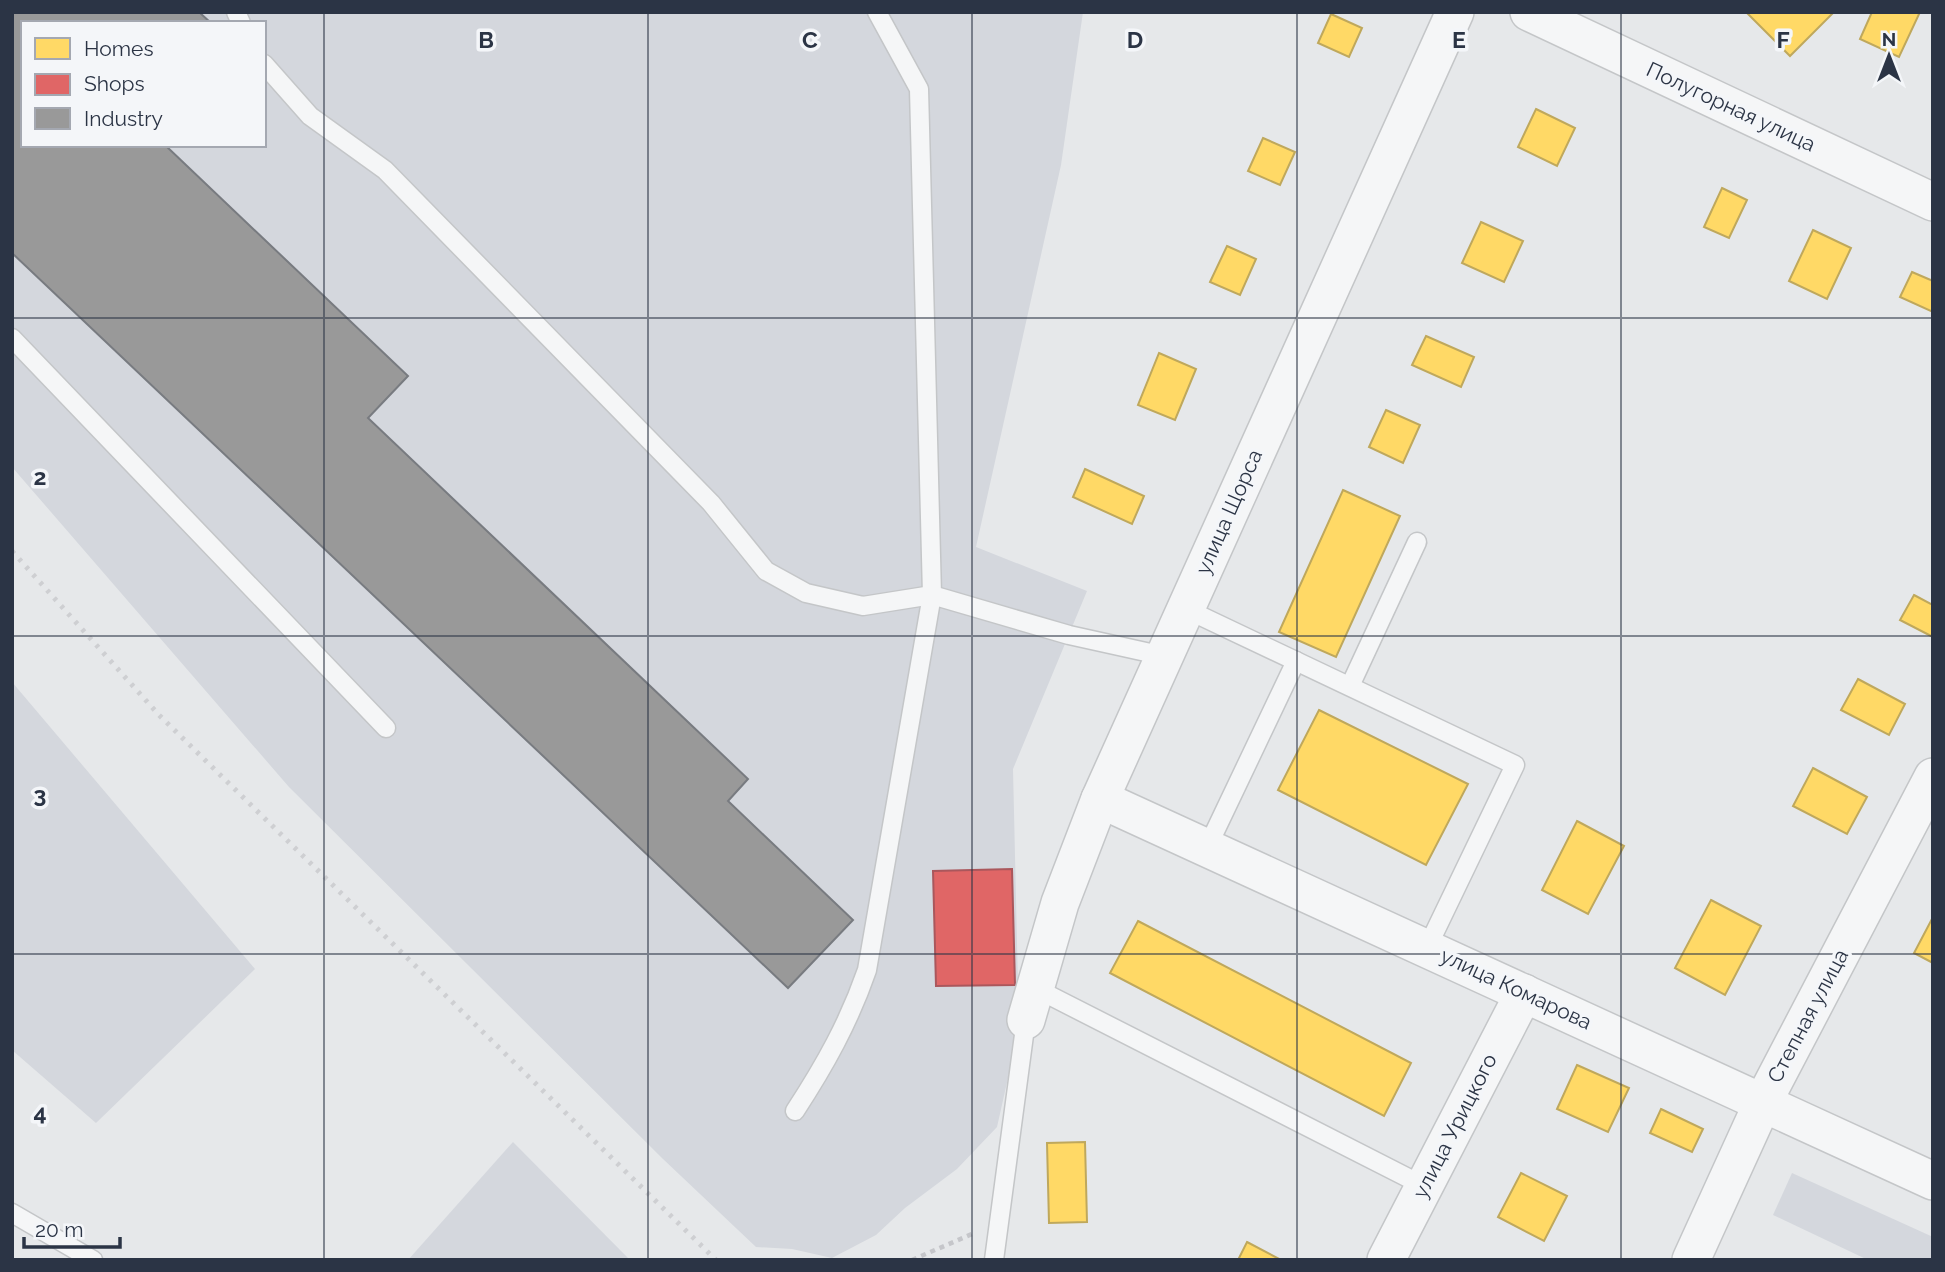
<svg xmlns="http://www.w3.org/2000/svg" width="1945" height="1272" font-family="Raleway,sans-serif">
<rect width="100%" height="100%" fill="#e6e8ea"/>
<g fill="#d4d7dd" fill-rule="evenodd">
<path d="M12,12h1071l-22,153 -85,382 111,44 -74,178 6,260 -22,98 -40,42 -52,39 -29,27 -44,23 -40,-9 -36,-2 -93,-88 -374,-372 -277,-320zM23,23h241v122h-241z"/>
<polygon points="12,682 255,969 96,1123 12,1050"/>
<polygon points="513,1142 630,1260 408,1260"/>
<polygon points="1792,1173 1933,1237 1933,1260 1868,1260 1773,1215"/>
</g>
<g fill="#ffd966" stroke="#bfa85c" stroke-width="2">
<polygon points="1746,12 1834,12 1790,56"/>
<polygon points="1872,12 1920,12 1899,57 1860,39"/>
<polygon points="1331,14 1362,28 1349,57 1318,43"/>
<polygon points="1536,109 1575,128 1557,166 1518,147"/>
<polygon points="1263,138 1295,152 1280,185 1248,171"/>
<polygon points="1722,188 1747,200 1729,238 1704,227"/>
<polygon points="1481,222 1523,241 1504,282 1462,263"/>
<polygon points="1813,230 1851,248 1827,299 1789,281"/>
<polygon points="1227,246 1256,259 1240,295 1210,282"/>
<polygon points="1912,272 1933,281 1933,312 1900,297"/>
<polygon points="1426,336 1474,357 1461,387 1412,365"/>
<polygon points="1159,353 1196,369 1175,420 1138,405"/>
<polygon points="1386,410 1420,425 1403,463 1369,447"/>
<polygon points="1085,469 1144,496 1132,524 1073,497"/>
<polygon points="1343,490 1400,516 1336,657 1279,632"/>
<polygon points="1914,595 1933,605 1933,637 1900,620"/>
<polygon points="1858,679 1905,704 1889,735 1841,710"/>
<polygon points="1319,710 1468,784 1426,865 1278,790"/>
<polygon points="1813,768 1867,797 1847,834 1793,806"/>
<polygon points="1577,821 1624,846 1588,914 1542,890"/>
<polygon points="1711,900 1761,926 1725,995 1675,968"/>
<polygon points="1933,917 1933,963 1914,953"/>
<polygon points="1138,921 1411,1063 1384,1116 1110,973"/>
<polygon points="1577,1065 1629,1088 1608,1132 1557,1109"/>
<polygon points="1661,1109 1703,1129 1692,1152 1650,1133"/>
<polygon points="1085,1142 1087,1222 1049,1223 1047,1143"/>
<polygon points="1521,1173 1567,1196 1544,1241 1498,1217"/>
<polygon points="1247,1242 1281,1260 1238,1260"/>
</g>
<polygon fill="#e06666" stroke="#aa575c" stroke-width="2" points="1012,869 1015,985 936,986 933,871"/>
<polygon fill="#999" stroke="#787b80" stroke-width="2" points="12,12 199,12 211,23 23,23 23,145 165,145 408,376 368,418 748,779 728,801 853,920 788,988 12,253"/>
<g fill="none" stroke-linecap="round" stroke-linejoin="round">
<defs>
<g id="lane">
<polyline points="236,12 241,23"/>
<polyline points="264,64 310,116 385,170 711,503 766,571 806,593 863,606 932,595 1069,635 1164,656"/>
<polyline points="12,338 386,728"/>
<polyline points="1186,609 1515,765 1427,948"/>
<polyline points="1350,686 1417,542"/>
<polyline points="1207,848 1296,661"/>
<polyline points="1035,988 1424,1186"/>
<path d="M795,1111c30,-46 54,-89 72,-141l65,-375 -13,-506 -42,-77"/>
<polyline points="12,1213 93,1260"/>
<polyline points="994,1260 1026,1020"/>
</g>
<g id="street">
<polyline points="1529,12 1933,202"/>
<polyline points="1100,799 1933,1181"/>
<polyline points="1026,1020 1060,903 1100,799 1455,12"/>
<polyline points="1386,1260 1524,993"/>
<polyline points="1691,1260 1763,1102 1933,777"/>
</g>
</defs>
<use href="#lane" stroke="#c4c6c8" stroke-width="21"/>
<use href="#street" stroke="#c4c6c8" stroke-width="40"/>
<polyline stroke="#c5c6ca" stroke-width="4.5" stroke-dasharray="5 5" stroke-linecap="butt" points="912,1260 972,1234"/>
<use href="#lane" stroke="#f5f6f7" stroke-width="18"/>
<use href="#street" stroke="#f5f6f7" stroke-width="37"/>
<polyline stroke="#cecfd2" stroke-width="5" stroke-dasharray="3.5 7" stroke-linecap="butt" points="12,551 159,715 716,1260"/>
</g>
<path fill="none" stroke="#2b3445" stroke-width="2" stroke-opacity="0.55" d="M324,12v1248M648,12v1248M972,12v1248M1297,12v1248M1621,12v1248M12,318h1921M12,636h1921M12,954h1921"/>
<g text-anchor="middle" stroke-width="7" stroke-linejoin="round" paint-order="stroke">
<g font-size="21" fill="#2b3445" stroke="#f4f6f9">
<text transform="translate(1731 107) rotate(25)" y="7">Полугорная улица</text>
<text transform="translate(1229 512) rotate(-66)" y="7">улица Щорса</text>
<text transform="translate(1516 989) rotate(25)" y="7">улица Комарова</text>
<text transform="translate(1808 1016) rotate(-62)" y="7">Степная улица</text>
<text transform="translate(1455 1126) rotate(-63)" y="7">улица Урицкого</text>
</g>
</g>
<g font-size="23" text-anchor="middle" font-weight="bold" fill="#2b3445" stroke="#f4f6f9" stroke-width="7" stroke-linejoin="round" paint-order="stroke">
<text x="486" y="48">B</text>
<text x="810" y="48">C</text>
<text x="1135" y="48">D</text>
<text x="1459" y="48">E</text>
<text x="1783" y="48">F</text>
<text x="40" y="485">2</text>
<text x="40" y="803">3</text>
<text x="40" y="1121">4</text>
</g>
<rect width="1945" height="1272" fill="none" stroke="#2b3445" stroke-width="28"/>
<rect x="21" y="21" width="245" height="126" fill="#f4f6f9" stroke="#a4a8b1" stroke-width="2"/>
<rect x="35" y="38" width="35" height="21" fill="#ffd966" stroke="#a4a8b1" stroke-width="2"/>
<text x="84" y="56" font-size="21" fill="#2b3445">Homes</text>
<rect x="35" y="74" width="35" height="21" fill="#e06666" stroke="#a4a8b1" stroke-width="2"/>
<text x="84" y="91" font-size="21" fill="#2b3445">Shops</text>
<rect x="35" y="108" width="35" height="21" fill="#999999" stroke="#a4a8b1" stroke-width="2"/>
<text x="84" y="126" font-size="21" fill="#2b3445">Industry</text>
<g transform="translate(1889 56)" stroke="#f4f6f9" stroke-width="5" paint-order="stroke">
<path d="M0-5L12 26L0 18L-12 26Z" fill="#2b3445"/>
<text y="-10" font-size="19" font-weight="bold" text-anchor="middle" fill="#2b3445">N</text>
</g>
<path d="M24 1237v10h96v-10" fill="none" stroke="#2b3445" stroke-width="3.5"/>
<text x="35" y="1237" font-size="21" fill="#2b3445" stroke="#f4f6f9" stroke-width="5" paint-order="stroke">20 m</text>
</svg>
